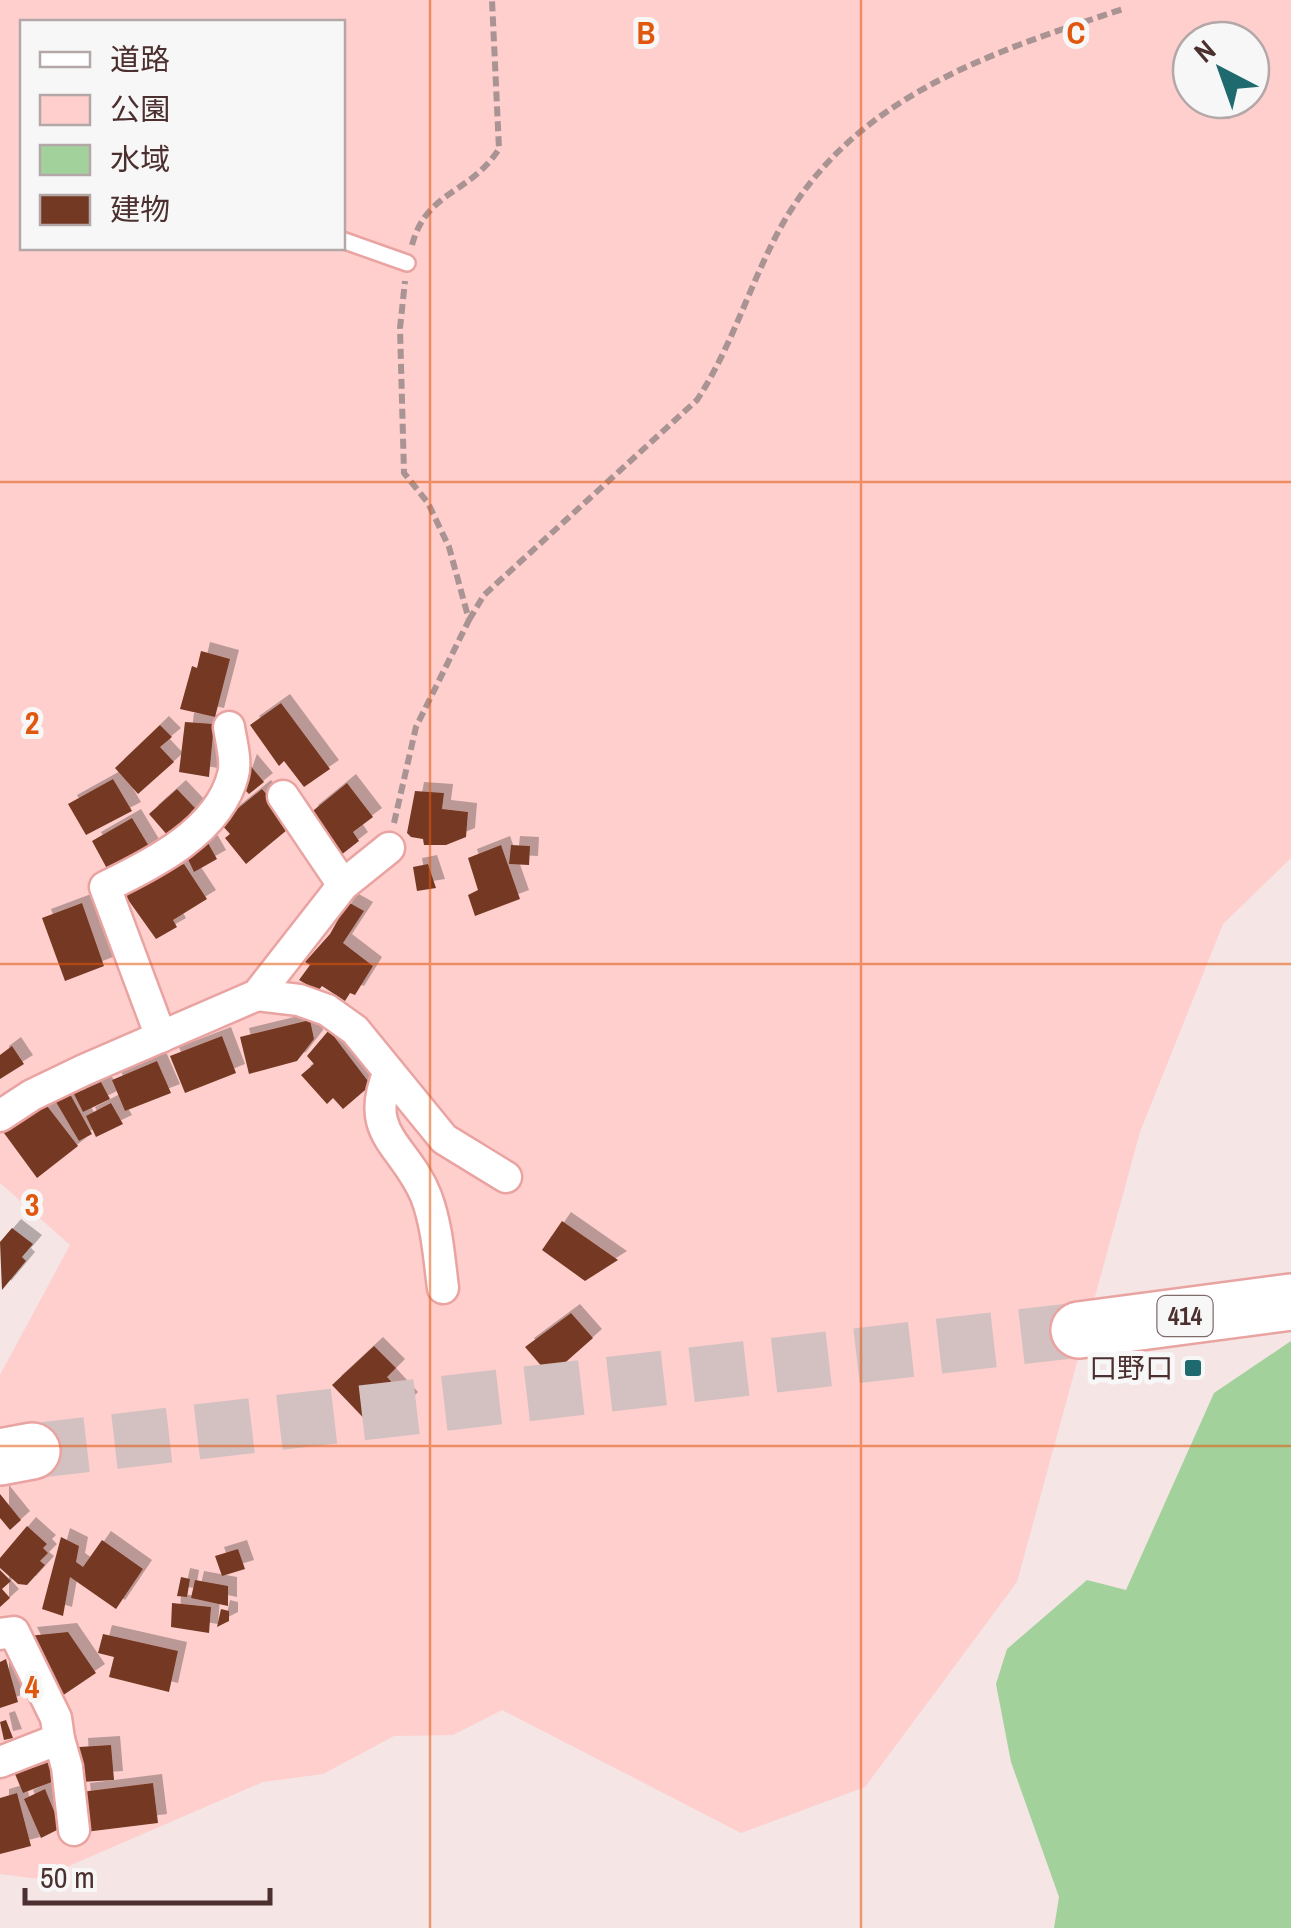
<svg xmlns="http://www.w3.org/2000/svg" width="1291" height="1928" font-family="'Archivo Narrow','Noto Sans JP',sans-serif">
<defs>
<filter id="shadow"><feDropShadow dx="9" dy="-9" stdDeviation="0" flood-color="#0004"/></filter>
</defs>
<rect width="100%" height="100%" fill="#f5e5e5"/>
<path fill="#fecfcd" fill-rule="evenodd" d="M0,0h1291v858l-68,66 -83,208 -123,450 -152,205 -124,46 -239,-123 -49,25 -59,1 -71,38 -60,8 -224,97 -39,-5v-499l70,-130 -70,-62zM22,22h320v226h-320zM1191,40h60v60h-60z"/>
<polygon fill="#a3d19b" points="1291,1341 1291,1928 1054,1928 1059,1897 1011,1762 996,1684 1007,1649 1087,1580 1126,1590 1214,1393"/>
<g fill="#743923" filter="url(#shadow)">
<polygon points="201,651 230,659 215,717 180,709 192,666 197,668"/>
<polygon points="281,703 330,769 304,787 284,761 279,766 250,725"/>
<polygon points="185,722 214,724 209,777 179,772"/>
<polygon points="160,725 172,737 160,747 174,762 138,794 115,768"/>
<polygon points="248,763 264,782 249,794 240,785"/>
<polygon points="113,779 132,811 86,835 68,804"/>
<polygon points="347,783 373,817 353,832 359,841 341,855 309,814"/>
<polygon points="177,789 195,808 191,812 196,818 169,837 149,814"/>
<polygon points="262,789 293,825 246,864 225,838 230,834 220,823"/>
<polygon points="415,791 444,793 442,809 468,812 466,837 446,845 424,845 423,839 411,837 407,833"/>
<polygon points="132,818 153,853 111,876 92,841"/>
<polygon points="208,843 217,859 194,872 186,855"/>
<polygon points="501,845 520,899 475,916 468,895 478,890 468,858"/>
<polygon points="511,845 530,846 529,865 509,864"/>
<polygon points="184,864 207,899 173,920 177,927 156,939 124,894 158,878 155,874"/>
<polygon points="428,864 436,888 417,891 413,867"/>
<polygon points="348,902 364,911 343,943 373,966 355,995 350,993 345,1001 322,986 318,991 299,980 310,965 305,962 330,934"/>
<polygon points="82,903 104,966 65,981 42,918"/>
<polygon points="310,1020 314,1039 297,1061 249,1074 240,1037"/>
<polygon points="329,1030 371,1085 343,1109 333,1098 327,1104 301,1075 314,1064 307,1056"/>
<polygon points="222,1036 236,1073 185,1093 170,1056"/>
<polygon points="12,1046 24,1064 0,1079 0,1055"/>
<polygon points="157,1061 171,1093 125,1111 112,1080"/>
<polygon points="101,1082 110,1099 83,1112 74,1094"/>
<polygon points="70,1094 92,1134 79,1141 56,1102"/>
<polygon points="44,1102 78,1146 37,1178 4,1133"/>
<polygon points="111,1103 123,1124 96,1137 86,1116"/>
<polygon points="562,1221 618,1260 585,1281 542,1250"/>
<polygon points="12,1228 33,1244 22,1257 26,1261 2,1290 0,1242"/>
<polygon points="571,1313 593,1338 550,1376 525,1347"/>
<polygon points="374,1346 396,1368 387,1377 409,1401 377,1432 332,1385"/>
<polygon points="0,1494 21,1520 10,1530 0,1518"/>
<polygon points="27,1526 47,1544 43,1548 48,1553 40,1561 45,1565 27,1585 18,1584 0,1568 0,1558"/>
<polygon points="61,1537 79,1546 76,1562 83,1567 102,1540 143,1569 116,1609 70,1577 63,1616 42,1609"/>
<polygon points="238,1549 245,1569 222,1576 215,1556"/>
<polygon points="0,1570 11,1581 2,1589 10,1598 0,1607"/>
<polygon points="181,1577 190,1579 187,1597 177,1596"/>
<polygon points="195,1580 228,1586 228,1606 191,1598"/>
<polygon points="172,1603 211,1607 209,1633 171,1627"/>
<polygon points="221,1609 229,1611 229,1621 217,1627"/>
<polygon points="68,1632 96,1673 59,1698 28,1636"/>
<polygon points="103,1634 178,1651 169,1692 109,1677 114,1657 98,1653"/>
<polygon points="6,1659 18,1702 0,1708 0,1662"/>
<polygon points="6,1720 13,1738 4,1740 0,1722"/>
<polygon points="111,1745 114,1780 81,1782 79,1747"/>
<polygon points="50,1762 57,1780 23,1793 15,1774"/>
<polygon points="153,1783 158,1823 85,1832 81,1792"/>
<polygon points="45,1789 61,1828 41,1838 24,1799"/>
<polygon points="17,1793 31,1846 0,1854 0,1798"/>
</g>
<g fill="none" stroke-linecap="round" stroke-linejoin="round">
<polyline stroke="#d3c1c1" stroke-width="55" stroke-dasharray="55 28" stroke-linecap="butt" points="32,1451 1079,1330"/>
<defs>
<polyline id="lane" points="342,240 407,263"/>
<g id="street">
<polyline points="283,796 343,885"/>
<polyline points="257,995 299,1000 327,1010 355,1030 444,1139 506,1177"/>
<path d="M161,1037l-56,-150c48,-23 114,-56 128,-112 4,-14 -2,-34 -4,-48"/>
<path d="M389,1072c-27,63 16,72 37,124 11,29 13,61 17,92"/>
<polyline points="0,1116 32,1095 84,1070 257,995 343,885 389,848"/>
<polyline points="0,1634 14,1632 56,1718 59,1739 0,1762"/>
<polyline points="59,1739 67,1767 74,1830"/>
</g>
<g id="highway">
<polyline points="1079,1330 1291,1302"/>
<polyline points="0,1457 32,1451"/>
</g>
</defs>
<use href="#lane" stroke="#e9a3a1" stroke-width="20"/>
<use href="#street" stroke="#e9a3a1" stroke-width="35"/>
<use href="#highway" stroke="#e9a3a1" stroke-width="60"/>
<g stroke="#a99393" stroke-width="6" stroke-dasharray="10 5" stroke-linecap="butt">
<path d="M412,245c15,-55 57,-50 87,-96l-7,-149"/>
<path d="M469,620l15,-25 213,-195c34,-52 51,-110 79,-164 71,-137 210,-182 347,-227"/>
<polyline points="394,823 416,727 469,620 449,547 428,503 404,473 400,328 405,281"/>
</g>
<use href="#lane" stroke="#fff" stroke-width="15"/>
<use href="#street" stroke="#fff" stroke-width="30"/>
<use href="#highway" stroke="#fff" stroke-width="55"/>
</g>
<path fill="none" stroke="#e0570e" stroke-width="2.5" stroke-opacity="0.55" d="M430,0v1928M861,0v1928M0,482h1291M0,964h1291M0,1446h1291"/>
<rect fill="#1e6a6f" stroke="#f7f7f7" stroke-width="4" x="1183" y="1358" width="20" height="20" rx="5"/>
<g text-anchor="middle" stroke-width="10" stroke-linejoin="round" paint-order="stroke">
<rect fill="#f7f7f7" stroke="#7f6c6b" stroke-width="2.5" x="1157.5" y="1296" width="55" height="40" rx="8"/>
<g font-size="25" font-weight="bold" fill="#4c302f">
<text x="1185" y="1325">414</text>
</g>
<g font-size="28" fill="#4c302f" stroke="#f7f7f7" text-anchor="end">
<text x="1173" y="1378">口野口</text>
</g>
</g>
<g font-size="32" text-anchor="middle" font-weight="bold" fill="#e0570e" stroke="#f7f7f7" stroke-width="10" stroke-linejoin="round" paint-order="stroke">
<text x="646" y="44">B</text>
<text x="1076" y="44">C</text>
<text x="32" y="734">2</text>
<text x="32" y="1216">3</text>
<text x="32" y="1698">4</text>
</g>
<rect x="20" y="20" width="325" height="230" fill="#f7f7f7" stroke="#b3a7a7" stroke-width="2.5"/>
<rect x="40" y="52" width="50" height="15" fill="#ffffff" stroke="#b3a7a7" stroke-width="2.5"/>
<text x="110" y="70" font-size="30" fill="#4c302f">道路</text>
<rect x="40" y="95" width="50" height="30" fill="#fecfcd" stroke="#b3a7a7" stroke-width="2.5"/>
<text x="110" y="120" font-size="30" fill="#4c302f">公園</text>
<rect x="40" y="145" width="50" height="30" fill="#a3d19b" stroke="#b3a7a7" stroke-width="2.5"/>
<text x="110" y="170" font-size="30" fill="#4c302f">水域</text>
<rect x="40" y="195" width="50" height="30" fill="#743923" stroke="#b3a7a7" stroke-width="2.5"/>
<text x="110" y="220" font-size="30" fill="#4c302f">建物</text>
<g transform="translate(1221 70) rotate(319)"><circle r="48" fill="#f7f7f7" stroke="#b3a7a7" stroke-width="2.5"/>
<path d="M0-8L18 38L0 25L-18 38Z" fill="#1e6a6f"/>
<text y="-15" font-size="28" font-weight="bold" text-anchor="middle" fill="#4c302f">N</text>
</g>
<path d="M25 1888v15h245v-15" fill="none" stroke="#4c302f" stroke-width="5"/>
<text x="40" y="1888" font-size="30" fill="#4c302f" stroke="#f7f7f7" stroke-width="8" paint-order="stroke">50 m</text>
</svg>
